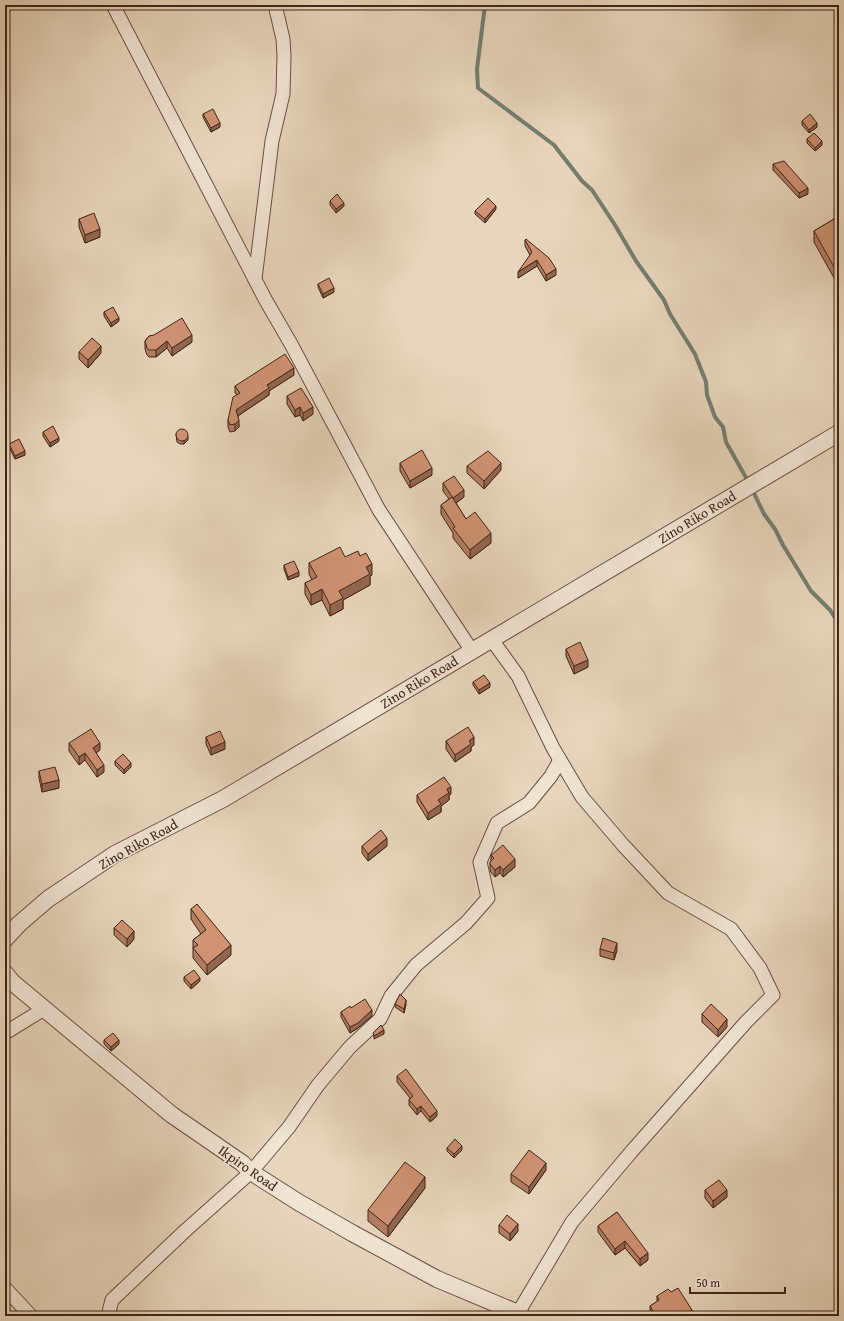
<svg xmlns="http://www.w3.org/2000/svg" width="844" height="1321" font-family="'Gentium Book Plus',serif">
<rect width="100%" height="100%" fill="#e8d6bc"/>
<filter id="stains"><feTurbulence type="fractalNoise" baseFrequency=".005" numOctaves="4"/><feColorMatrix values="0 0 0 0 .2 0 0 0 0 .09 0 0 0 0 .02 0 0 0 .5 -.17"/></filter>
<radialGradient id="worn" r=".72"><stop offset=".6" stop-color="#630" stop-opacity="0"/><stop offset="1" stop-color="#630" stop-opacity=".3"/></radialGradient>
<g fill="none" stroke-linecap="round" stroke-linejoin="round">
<g stroke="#757e71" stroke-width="4">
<polyline points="485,5 477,69 478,88 554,145 582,181 592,190 615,225 636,261 664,300 670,314 695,354 706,382 707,395 715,417 723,427 726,442 749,483"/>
<polyline points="752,489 764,514 775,529 783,545 811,591 830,610 839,624"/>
</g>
<defs>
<g id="minor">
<polyline points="113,5 265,299 291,344 379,510 472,651"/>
<polyline points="255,279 272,141 283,94 284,56 283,39 275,5"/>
<polyline points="492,640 518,676 553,748 582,797 623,845 668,893 731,929 760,968 773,995 746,1022 632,1151 572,1222 518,1313"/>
<polyline points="5,1033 44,1009"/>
<polyline points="5,1288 31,1316"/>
<polyline points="108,1316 112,1300 186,1230 251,1172 289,1127 318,1085 350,1047 380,1019 391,996 416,965 466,923 488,898 480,862 497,823 529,803 551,776 560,760"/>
</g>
<g id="tertiary">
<polyline points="5,939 19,924 48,899 115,854 223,799 839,433"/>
<polyline points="5,973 12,982 172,1115 242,1163 251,1172 298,1202 352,1233 437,1279 518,1313 522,1316"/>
</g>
</defs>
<use href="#minor" stroke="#6b5042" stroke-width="15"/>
<use href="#tertiary" stroke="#6b5042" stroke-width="18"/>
<use href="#minor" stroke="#f0e4d3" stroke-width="13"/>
<use href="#tertiary" stroke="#f0e4d3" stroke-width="16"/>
</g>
<g fill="#b27e63" stroke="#412419">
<polygon points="203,114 220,127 211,132 203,117"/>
<polygon points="802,121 817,127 809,133 802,125"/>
<polygon points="807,139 822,145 815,151 807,143"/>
<polygon points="773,164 808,194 799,198 773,170"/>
<polygon points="330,201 344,206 336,213 330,205"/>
<polygon points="496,209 485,223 475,214 475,211"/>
<polygon points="839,216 839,287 814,242 814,231"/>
<polygon points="79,219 100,237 85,243 79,227"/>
<polygon points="525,240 556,275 546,281 537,266 518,278 530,255 525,246"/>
<polygon points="318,284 334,292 323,298 318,287"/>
<polygon points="104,312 119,321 111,327 104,316"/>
<polygon points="149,336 192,342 172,356 167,348 156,357 149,357 147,355 145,349 145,341"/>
<polygon points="79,352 101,353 88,368 79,359"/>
<polygon points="294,375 269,391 269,395 238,416 239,427 235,431 230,432 228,427 228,420 237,395 235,393 235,386"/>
<polygon points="287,396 313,414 303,421 300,415 295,417 287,404"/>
<polygon points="43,432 59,441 50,447 43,436"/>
<polygon points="176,433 188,440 184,444 180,444 177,442"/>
<polygon points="9,444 25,455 15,459 9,447"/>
<polygon points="400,463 432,475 410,488 400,471"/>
<polygon points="467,466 501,470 484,489 467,473"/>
<polygon points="443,483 464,497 456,503 466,519 491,543 470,559 453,538 453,533 441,514 441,505 449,499 443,491"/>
<polygon points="309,563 372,575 370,576 370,585 343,600 343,609 330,616 322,600 311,605 305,594 305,583 312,580 309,574"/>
<polygon points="284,565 299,576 288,580 284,569"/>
<polygon points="566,649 588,667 574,674 566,656"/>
<polygon points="473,682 490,687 479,694 473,685"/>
<polygon points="206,737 225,749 211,755 206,744"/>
<polygon points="446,741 474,745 471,747 471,751 455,762 446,749"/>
<polygon points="69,743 100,750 96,753 104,772 97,777 85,760 79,765 69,751"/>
<polygon points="115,761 131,767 124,774 115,765"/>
<polygon points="39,771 59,788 42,792 39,778"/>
<polygon points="451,794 449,795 449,800 441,806 441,812 428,820 417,802 417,795"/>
<polygon points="362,846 387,846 368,861 362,853"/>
<polygon points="491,855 515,867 503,877 500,873 495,877 490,871 490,862 491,861"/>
<polygon points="191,909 231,955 207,975 193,958 193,940 201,934 191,919"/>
<polygon points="114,928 134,939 127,947 114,935"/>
<polygon points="600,949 617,950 614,960 600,956"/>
<polygon points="184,977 200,981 191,989 184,981"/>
<polygon points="395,1004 406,1004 404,1013 395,1007"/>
<polygon points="351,1008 372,1016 358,1028 350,1033 341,1017 341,1012"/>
<polygon points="702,1014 727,1027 718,1037 702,1022"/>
<polygon points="104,1040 119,1044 111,1051 104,1044"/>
<polygon points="397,1076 437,1116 430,1122 421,1111 417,1115 409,1105 409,1100 410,1098 397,1082"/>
<polygon points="447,1148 462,1150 454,1158 447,1151"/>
<polygon points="546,1170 529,1194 511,1182 511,1174"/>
<polygon points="425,1188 388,1237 368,1221 368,1210"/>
<polygon points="705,1190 727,1197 713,1208 705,1198"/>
<polygon points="617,1212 648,1260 640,1266 625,1248 615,1255 598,1232 598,1226"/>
<polygon points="499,1225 518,1231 510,1241 499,1233"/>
<polygon points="657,1296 692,1316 650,1316 650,1306 657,1302"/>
</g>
<g fill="#916750" stroke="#412419">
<polygon points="220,123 220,127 211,132 211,128"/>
<polygon points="817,123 817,127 809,133 809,130"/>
<polygon points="822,141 822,145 815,151 815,148"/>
<polygon points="808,188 808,194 799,198 799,193"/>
<polygon points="344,203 344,206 336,213 336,209"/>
<polygon points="496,206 496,209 485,223 485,219"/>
<polygon points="100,229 100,237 85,243 85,235"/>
<polygon points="839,237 839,248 836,239"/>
<polygon points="537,260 537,266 518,278 518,272"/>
<polygon points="556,269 556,275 546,281 546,275"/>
<polygon points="334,288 334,292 323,298 323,294"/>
<polygon points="119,318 119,321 111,327 111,323"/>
<polygon points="192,335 192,342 172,356 172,348"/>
<polygon points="167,341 167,348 156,357 156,350"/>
<polygon points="101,346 101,353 88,368 88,360"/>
<polygon points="294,368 294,375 269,391 269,395 236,417 236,410 267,385"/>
<polygon points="300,407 300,415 295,417 295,410"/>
<polygon points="313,407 313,414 303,421 303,413"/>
<polygon points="239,420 239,427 235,431 235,424"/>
<polygon points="188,436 188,440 184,444 184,440"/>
<polygon points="59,438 59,441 50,447 50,443"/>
<polygon points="25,451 25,455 15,459 15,456"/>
<polygon points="501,463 501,470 484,489 484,481"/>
<polygon points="432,468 432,475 410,488 410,481"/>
<polygon points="464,490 464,497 453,505 453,498"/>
<polygon points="491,533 491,543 470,559 470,550"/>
<polygon points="372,564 372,575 370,576 370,585 343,600 343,609 330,616 330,605 339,591 366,567"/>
<polygon points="299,572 299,576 288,580 288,577"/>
<polygon points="322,589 322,600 311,605 311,595"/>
<polygon points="588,660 588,667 574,674 574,666"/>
<polygon points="490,683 490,687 479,694 479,690"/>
<polygon points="474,737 474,745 471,747 471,751 455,762 455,755 469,741"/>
<polygon points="225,742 225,749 211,755 211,748"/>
<polygon points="100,743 100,750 93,755 93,748"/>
<polygon points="85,753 85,760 79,765 79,757"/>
<polygon points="131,763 131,767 124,774 124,770"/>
<polygon points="104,765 104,772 97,777 97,770"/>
<polygon points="59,780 59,788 42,792 42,784"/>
<polygon points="451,787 451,794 449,795 449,800 441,806 441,812 428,820 428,813 447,789"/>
<polygon points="387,838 387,846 368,861 368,854"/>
<polygon points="515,859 515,867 503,877 503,870"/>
<polygon points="500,866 500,873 495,877 495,870"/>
<polygon points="134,931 134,939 127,947 127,939"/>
<polygon points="617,943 617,950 614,960 614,953"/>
<polygon points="231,945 231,955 207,975 207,965"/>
<polygon points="200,978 200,981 191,989 191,985"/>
<polygon points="406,1000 406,1004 404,1013 404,1009"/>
<polygon points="372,1010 372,1016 358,1028 350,1033 350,1027"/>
<polygon points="727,1019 727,1027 718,1037 718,1030"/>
<polygon points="384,1030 384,1034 374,1039 374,1036"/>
<polygon points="119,1040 119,1044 111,1051 111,1047"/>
<polygon points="421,1106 421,1111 417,1115 417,1109"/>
<polygon points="437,1111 437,1116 430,1122 430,1117"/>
<polygon points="462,1146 462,1150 454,1158 454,1154"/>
<polygon points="546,1163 546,1170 529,1194 529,1187"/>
<polygon points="425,1177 425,1188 388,1237 388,1226"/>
<polygon points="727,1190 727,1197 713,1208 713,1201"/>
<polygon points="518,1224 518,1231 510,1241 510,1234"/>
<polygon points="625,1241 625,1248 615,1255 615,1249"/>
<polygon points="648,1253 648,1260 640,1266 640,1259"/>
<polygon points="692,1310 692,1316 682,1316"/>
</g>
<g fill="#cf9373" stroke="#412419">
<polygon points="213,109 220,123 211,128 203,114"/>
<polygon points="810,114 817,123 809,130 802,121"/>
<polygon points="814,133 822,141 815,148 807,139"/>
<polygon points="784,161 808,188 799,193 773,164"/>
<polygon points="337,194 344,203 336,209 330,201"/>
<polygon points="488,198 496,206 485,219 475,211"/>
<polygon points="94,213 100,229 85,235 79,219"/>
<polygon points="839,216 839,237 836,239 839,245 839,276 814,231"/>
<polygon points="526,239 549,258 556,269 546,275 537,260 518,272 532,252 525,240"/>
<polygon points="329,278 334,288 323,294 318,284"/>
<polygon points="113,307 119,318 111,323 104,312"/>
<polygon points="182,318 192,335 172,348 167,341 156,350 149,350 147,348 145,341 149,336 154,335"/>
<polygon points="92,338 101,346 88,360 79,352"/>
<polygon points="285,354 294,368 267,385 269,388 236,410 239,420 235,424 230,425 228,420 233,397 240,393 235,386"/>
<polygon points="301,388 313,407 303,413 300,407 295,410 287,396"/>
<polygon points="53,426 59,438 50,443 43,432"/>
<circle cx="182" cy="435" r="6"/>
<polygon points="19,439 25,451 15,456 9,444"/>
<polygon points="422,450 432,468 410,481 400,463"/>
<polygon points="488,451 501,463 484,481 467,466"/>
<polygon points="454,476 464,490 453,498 443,483"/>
<polygon points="452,497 466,519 475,512 491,533 470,550 453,528 455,527 441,505"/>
<polygon points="340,547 345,557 358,551 360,556 366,553 372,564 366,567 370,574 339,591 343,598 330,605 322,589 311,595 305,583 317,577 309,563"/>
<polygon points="294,561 299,572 288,577 284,565"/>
<polygon points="580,642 588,660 574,666 566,649"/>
<polygon points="484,675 490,683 479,690 473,682"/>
<polygon points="468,727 474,737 469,741 471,744 455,755 446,741"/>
<polygon points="91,729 100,743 93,748 104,765 97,770 85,753 79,757 69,743"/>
<polygon points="220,731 225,742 211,748 206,737"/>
<polygon points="123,754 131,763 124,770 115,761"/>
<polygon points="55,767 59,780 42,784 39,771"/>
<polygon points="444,777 451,787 447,789 449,793 438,800 441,804 428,813 417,795"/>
<polygon points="381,830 387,838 368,854 362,846"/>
<polygon points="503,845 515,859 503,870 500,866 495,870 490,864 490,862 494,858 491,855"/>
<polygon points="197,904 231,945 207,965 193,948 198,945 193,940 206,930 191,909"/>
<polygon points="122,920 134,931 127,939 114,928"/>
<polygon points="603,938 617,943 614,953 600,949"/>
<polygon points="194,970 200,978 191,985 184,977"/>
<polygon points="400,994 406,1000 404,1009 395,1004"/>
<polygon points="365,999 372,1010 358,1023 350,1027 341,1012 350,1006 351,1008"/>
<polygon points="711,1004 727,1019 718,1030 702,1014"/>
<polygon points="381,1025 384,1030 374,1036 373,1033"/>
<polygon points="113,1033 119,1040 111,1047 104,1040"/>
<polygon points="406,1069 437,1111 430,1117 421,1106 417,1109 409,1100 413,1096 397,1076"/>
<polygon points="455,1139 462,1146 454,1154 447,1148"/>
<polygon points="529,1150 546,1163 529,1187 511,1174"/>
<polygon points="405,1162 425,1177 388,1226 368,1210"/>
<polygon points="719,1180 727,1190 713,1201 705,1190"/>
<polygon points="617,1212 648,1253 640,1259 625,1241 615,1249 598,1226"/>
<polygon points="507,1215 518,1224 510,1234 499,1225"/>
<polygon points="678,1288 692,1310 682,1316 680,1313 676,1316 656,1316 650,1306 659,1300 657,1296 668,1289 671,1292"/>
</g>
<g text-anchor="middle" stroke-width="3" stroke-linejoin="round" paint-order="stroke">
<g font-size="14" fill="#412419" stroke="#f0e4d3">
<text transform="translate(697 517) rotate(-31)" y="5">Zino Riko Road</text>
<text transform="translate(419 682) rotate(-31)" y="5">Zino Riko Road</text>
<text transform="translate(138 844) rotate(-29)" y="5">Zino Riko Road</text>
<text transform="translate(248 1168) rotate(35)" y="5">Ikpiro Road</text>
</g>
</g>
<rect width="844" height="1321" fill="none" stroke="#e8d6bc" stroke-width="20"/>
<rect x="6" y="6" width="832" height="1309" fill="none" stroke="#412419" stroke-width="2"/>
<rect x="10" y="10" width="824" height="1301" fill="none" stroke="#412419"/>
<path d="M690 1287v6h95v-6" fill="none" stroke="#412419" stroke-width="2"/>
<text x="696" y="1287" font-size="12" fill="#412419" stroke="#f0e4d3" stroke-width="3" paint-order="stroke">50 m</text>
<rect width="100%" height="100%" filter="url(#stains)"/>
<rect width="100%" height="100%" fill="url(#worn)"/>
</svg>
